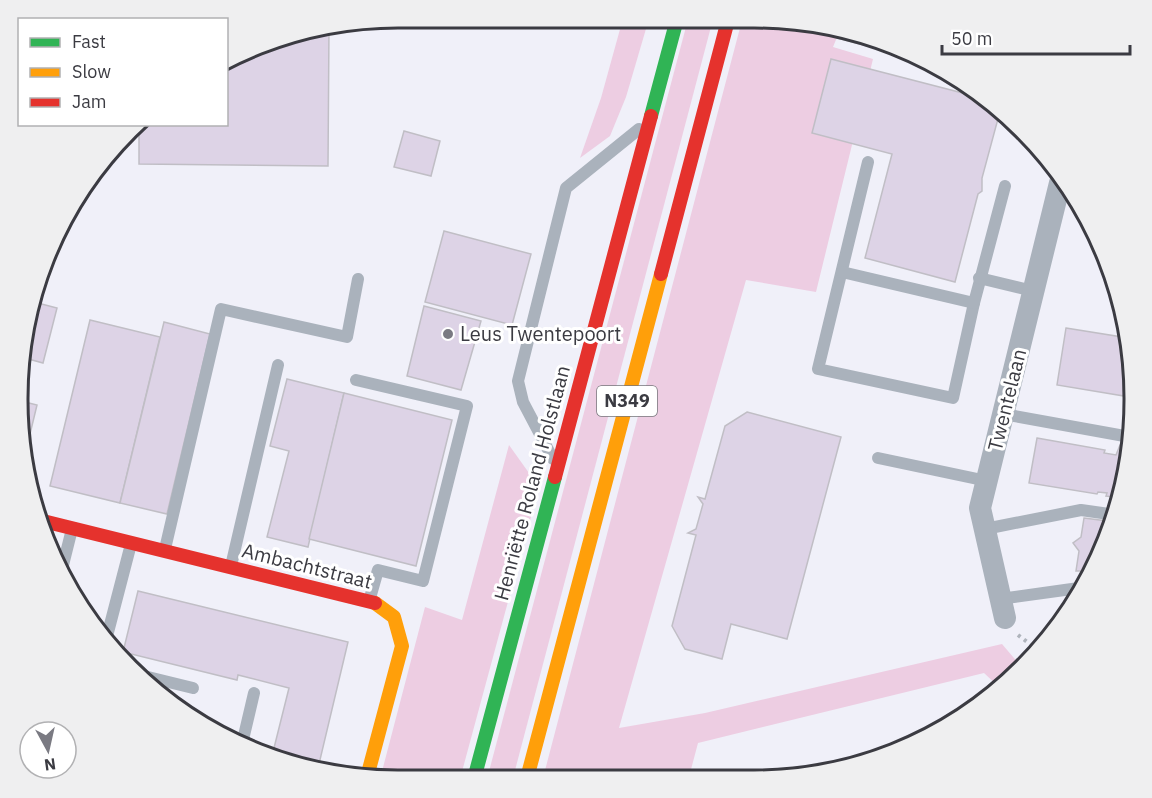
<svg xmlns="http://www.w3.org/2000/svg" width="1152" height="798" font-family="'IBM Plex Sans',sans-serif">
<rect width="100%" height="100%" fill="#f0f0f9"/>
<g fill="#edcde2">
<polygon points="622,22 648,22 626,97 610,136 580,158 601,98"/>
<polygon points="687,23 712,23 513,778 487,779"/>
<polygon points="741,24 828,25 840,30 833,47 873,59 816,292 746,280 619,728 705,713 1002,644 1020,665 1000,688 984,673 698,743 689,777 543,778"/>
<polygon points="509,445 539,487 460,779 380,779 425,607 462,620"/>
</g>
<g fill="#ddd3e6" stroke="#c0bec5" stroke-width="1.5">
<polygon points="329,27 328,166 139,164 139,124 226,124 226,64 300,31"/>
<polygon points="840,30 916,59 837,38"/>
<polygon points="831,59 978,97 999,115 982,178 982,191 978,194 955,282 865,258 892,154 812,133"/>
<polygon points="404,131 440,141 431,176 394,167"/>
<polygon points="118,143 118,157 107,157 112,148"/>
<polygon points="444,231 531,254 512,325 425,302"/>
<polygon points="34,302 57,308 43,363 21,357"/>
<polygon points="424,306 481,321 461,390 407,376"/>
<polygon points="90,320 160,337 120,503 50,486"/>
<polygon points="164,322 210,334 167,514 120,503"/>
<polygon points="1066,328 1122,337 1130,397 1057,385"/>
<polygon points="287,379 344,393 308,547 267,537 289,451 270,446"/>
<polygon points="344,393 452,420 416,566 309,539"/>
<polygon points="21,401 37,405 24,459 21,449"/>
<polygon points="747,412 841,437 787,639 731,624 722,659 685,649 672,626 696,535 688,533 696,529 703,504 698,497 705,499 725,426"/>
<polygon points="1037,438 1105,450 1104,453 1116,455 1120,445 1127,446 1114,497 1106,496 1107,493 1098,492 1097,494 1029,483"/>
<polygon points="1084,518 1107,521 1095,567 1087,578 1081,571 1076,571 1079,551 1073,543 1081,537"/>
<polygon points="138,591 348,642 319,764 273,752 289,688 238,675 237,680 123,652"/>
</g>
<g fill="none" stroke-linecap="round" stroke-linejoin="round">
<polyline stroke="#afb4bc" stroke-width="4" stroke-dasharray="3 4.5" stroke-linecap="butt" points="1018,635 1034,647"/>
<g stroke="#aab2bc" stroke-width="12">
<polyline points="868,162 818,369 953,398 974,303"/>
<polyline points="842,272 974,303 1005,186"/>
<polyline points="979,278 1033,291"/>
<polyline points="356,380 467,406 423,581 378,570 370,598"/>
<polyline points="1003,414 1130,437"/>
<polyline points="878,458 987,481"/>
<polyline points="553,459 523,402 518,381 566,188 639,129"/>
<polyline points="985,529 1081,510 1109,514"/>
<polyline points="165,549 221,309 347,337 358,279"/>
<polyline points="231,566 278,365"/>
<polyline points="61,573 72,529"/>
<polyline points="1000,599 1079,588"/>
<polyline points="106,640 131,544"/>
<polyline points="148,677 193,688"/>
<polyline points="242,744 254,693"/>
</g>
<polyline stroke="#aab2bc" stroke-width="22" points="1005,618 980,508 1060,183"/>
<g stroke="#30b455" stroke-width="14">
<polyline points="651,116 676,23"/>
<polyline points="474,779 555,477"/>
</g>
<g stroke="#ff9f0a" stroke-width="14">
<polyline points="367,777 402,646 394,617 375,603"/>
<polyline points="527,778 661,274"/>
</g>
<g stroke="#e5322d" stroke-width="14">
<polyline points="661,274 727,24"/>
<polyline points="555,477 651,116"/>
<polyline points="43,521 375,603"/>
</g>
</g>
<circle fill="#7a7a82" stroke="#fff" stroke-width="2" cx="448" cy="334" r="6"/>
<g text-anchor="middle" stroke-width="6" stroke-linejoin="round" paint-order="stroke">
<rect fill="#fff" stroke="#76767b" stroke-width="1.5" x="597" y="386" width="60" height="30" rx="4.5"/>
<g font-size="18" font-weight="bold" fill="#3b3b42">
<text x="627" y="407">N349</text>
</g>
<g font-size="20" fill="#3b3b42" stroke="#fff" text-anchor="start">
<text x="460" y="341">Leus Twentepoort</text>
</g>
<g font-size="20" fill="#3b3b42" stroke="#fff">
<text transform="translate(1007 400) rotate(-76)" y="7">Twentelaan</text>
<text transform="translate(532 483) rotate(-75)" y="7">Henriëtte Roland Holstlaan</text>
<text transform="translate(307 566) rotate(14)" y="7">Ambachtstraat</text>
</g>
</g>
<path d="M0 0H1152V798H0ZM398 28H754A370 370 0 0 1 1124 398V400A370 370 0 0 1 754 770H398A370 370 0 0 1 28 400V398A370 370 0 0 1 398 28Z" fill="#efeff0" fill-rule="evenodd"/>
<path fill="none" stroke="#3b3b42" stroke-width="3" d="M398 28H754A370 370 0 0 1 1124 398V400A370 370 0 0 1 754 770H398A370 370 0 0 1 28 400V398A370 370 0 0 1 398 28Z"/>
<rect x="18" y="18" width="210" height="108" fill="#ffffff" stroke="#b1b1b3" stroke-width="1.5"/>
<rect x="30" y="38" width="30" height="9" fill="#30b455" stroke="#b1b1b3" stroke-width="1.5"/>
<text x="72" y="48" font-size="18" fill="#3b3b42">Fast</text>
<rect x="30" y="68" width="30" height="9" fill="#ff9f0a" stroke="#b1b1b3" stroke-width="1.5"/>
<text x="72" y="78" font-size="18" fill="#3b3b42">Slow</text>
<rect x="30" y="98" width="30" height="9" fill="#e5322d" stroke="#b1b1b3" stroke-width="1.5"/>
<text x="72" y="108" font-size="18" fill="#3b3b42">Jam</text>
<g transform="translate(48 750) rotate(172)"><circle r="28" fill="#ffffff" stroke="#b1b1b3" stroke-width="1.5"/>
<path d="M0-4.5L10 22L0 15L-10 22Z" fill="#7a7a82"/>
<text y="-9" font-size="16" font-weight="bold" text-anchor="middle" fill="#3b3b42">N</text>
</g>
<path d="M942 45v9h188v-9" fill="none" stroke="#3b3b42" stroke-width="3"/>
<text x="951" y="45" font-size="18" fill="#3b3b42" stroke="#ffffff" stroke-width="4.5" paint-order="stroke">50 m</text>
</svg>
